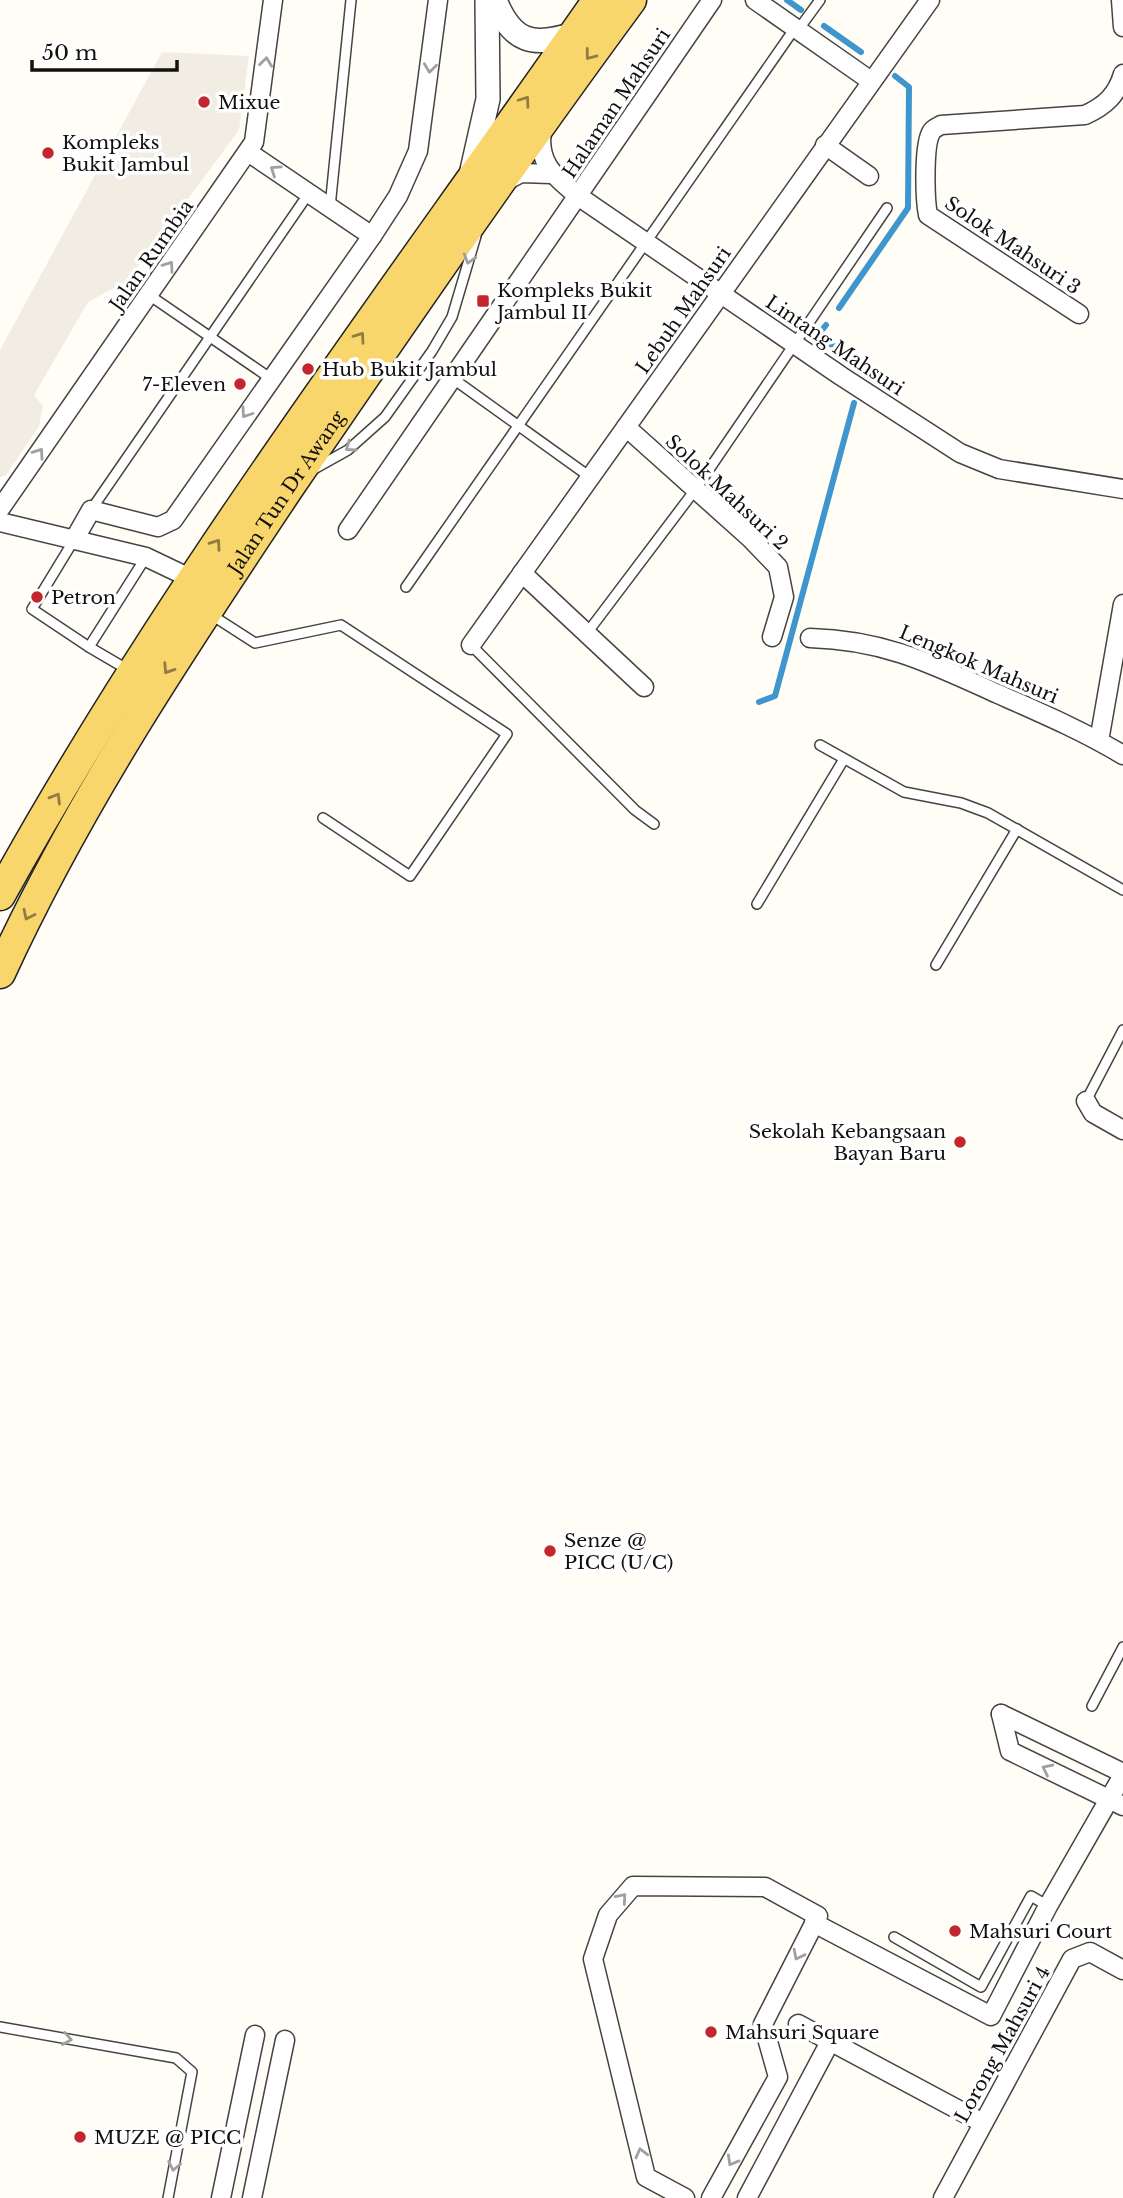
<svg xmlns="http://www.w3.org/2000/svg" width="1123" height="2198" font-family="'Libre Baskerville',serif">
<rect width="100%" height="100%" fill="#fffdf5"/>
<polygon fill="#f1ede2" points="162,52 249,56 239,130 127,281 88,302 34,395 43,406 39,426 6,475 0,477 0,350"/>
<g fill="none" stroke-linecap="round" stroke-linejoin="round">
<g stroke="#3f96cf" stroke-width="6">
<polyline points="787,0 801,10"/>
<polyline points="824,26 861,52"/>
<polyline points="839,308 908,208 909,87 895,76"/>
<polyline points="826,325 818,335 867,370 866,375"/>
<polyline points="759,702 775,696 854,403"/>
</g>
<defs>
<g id="service">
<polyline points="798,30 820,0"/>
<polyline points="330,207 351,0"/>
<polyline points="149,295 270,378"/>
<polyline points="452,378 590,477"/>
<polyline points="314,469 348,450 385,417 432,351 452,317 476,236"/>
<polyline points="91,510 309,193"/>
<polyline points="74,540 32,609 89,647"/>
<polyline points="406,587 795,28"/>
<polyline points="210,614 255,643 341,625 507,734 410,876 323,818"/>
<polyline points="587,633 695,490 887,208"/>
<polyline points="471,645 635,810 654,824"/>
<polyline points="130,671 89,647 146,557"/>
<polyline points="820,745 904,792 961,803 988,813 1123,890"/>
<polyline points="757,904 844,759"/>
<polyline points="936,965 1017,829"/>
<polyline points="1086,1101 1123,1030"/>
<polyline points="1092,1706 1123,1647"/>
<polyline points="894,1937 981,1987 1031,1896 1048,1906"/>
<polyline points="0,2027 176,2058 192,2072 168,2198"/>
</g>
<g id="minor">
<polyline points="755,0 871,81"/>
<polyline points="1121,0 1123,27"/>
<path d="M543,125c-8,36 10,50 35,71l263,180 119,77 39,16 124,20"/>
<polyline points="825,145 869,176"/>
<polyline points="248,152 372,236"/>
<polyline points="504,182 521,173 551,174"/>
<path d="M1079,314l-151,-99c-3,-15 -5,-72 4,-84 2,-3 6,-4 9,-6l144,-10c20,-9 32,-20 38,-41"/>
<polyline points="626,427 750,538 778,567 784,597 772,637"/>
<polyline points="0,509 254,142 273,0"/>
<polyline points="0,522 146,557 192,579"/>
<polyline points="348,530 712,0"/>
<polyline points="74,540 91,510 158,527 173,520 372,236 398,196 418,151 438,0"/>
<polyline points="522,573 644,687"/>
<path d="M810,638c75,2 122,26 188,56 43,19 85,37 125,61"/>
<polyline points="471,645 930,0"/>
<polyline points="1099,741 1123,604"/>
<polyline points="1086,1101 1093,1113 1123,1130"/>
<polyline points="1001,1714 1010,1751 1123,1806"/>
<polyline points="1001,1714 1123,1773"/>
<polyline points="814,1923 991,2016 1048,1906 1123,1775"/>
<polyline points="798,2024 983,2123"/>
<polyline points="221,2198 255,2035"/>
<polyline points="252,2198 285,2040"/>
<polyline points="685,2198 646,2177 593,1959 608,1915 633,1886 765,1887 818,1916 763,2024 778,2077 711,2198"/>
<polyline points="747,2198 831,2040"/>
<polyline points="943,2198 1072,1959 1090,1952 1123,1970"/>
</g>
<g id="tertiary">
<path d="M495,0c17,43 38,47 79,34"/>
<polyline points="472,170 488,99 487,0"/>
</g>
<g id="primary">
<path d="M0,895c174,-315 393,-600 598,-895"/>
<path id="s1" d="M0,973c79,-172 184,-329 289,-486 112,-164 224,-327 342,-487"/>
</g>
</defs>
<use href="#service" stroke="#444" stroke-width="12"/>
<use href="#minor" stroke="#444" stroke-width="21"/>
<use href="#tertiary" stroke="#444" stroke-width="26"/>
<use href="#primary" stroke="#222" stroke-width="33"/>
<use href="#service" stroke="#fff" stroke-width="9"/>
<use href="#minor" stroke="#fff" stroke-width="18"/>
<use href="#tertiary" stroke="#fff" stroke-width="23"/>
<use href="#primary" stroke="#f9d66b" stroke-width="30"/>
</g>
<defs><path id="oneway-chevron" d="M-2-3.5L2.5 0L-2 3.5" fill="none" stroke-width="1.6" stroke-linecap="round" stroke-linejoin="round" transform="scale(1.75)"/></defs>
<g stroke="#917d42">
<use href="#oneway-chevron" transform="translate(590 55) rotate(127)"/>
<use href="#oneway-chevron" transform="translate(525 101) rotate(-54)"/>
<use href="#oneway-chevron" transform="translate(360 337) rotate(-55)"/>
<use href="#oneway-chevron" transform="translate(216 544) rotate(-55)"/>
<use href="#oneway-chevron" transform="translate(168 669) rotate(123)"/>
<use href="#oneway-chevron" transform="translate(56 798) rotate(-59)"/>
<use href="#oneway-chevron" transform="translate(28 915) rotate(116)"/>
</g>
<g stroke="#a0a0a0">
<use href="#oneway-chevron" transform="translate(266 62) rotate(-83)"/>
<use href="#oneway-chevron" transform="translate(430 68) rotate(97)"/>
<use href="#oneway-chevron" transform="translate(275 170) rotate(-146)"/>
<use href="#oneway-chevron" transform="translate(469 259) rotate(107)"/>
<use href="#oneway-chevron" transform="translate(169 266) rotate(-55)"/>
<use href="#oneway-chevron" transform="translate(246 413) rotate(124)"/>
<use href="#oneway-chevron" transform="translate(350 447) rotate(145)"/>
<use href="#oneway-chevron" transform="translate(39 453) rotate(-55)"/>
<use href="#oneway-chevron" transform="translate(1047 1769) rotate(-154)"/>
<use href="#oneway-chevron" transform="translate(622 1898) rotate(-49)"/>
<use href="#oneway-chevron" transform="translate(798 1955) rotate(117)"/>
<use href="#oneway-chevron" transform="translate(67 2039) rotate(10)"/>
<use href="#oneway-chevron" transform="translate(641 2153) rotate(-104)"/>
<use href="#oneway-chevron" transform="translate(732 2161) rotate(119)"/>
<use href="#oneway-chevron" transform="translate(174 2166) rotate(101)"/>
</g>
<g fill="#c4262e" stroke="#fff" stroke-width="2.5">
<circle cx="204" cy="102" r="7"/>
<circle cx="48" cy="153" r="7"/>
<rect x="476" y="294" width="14" height="14" rx="3.5"/>
<circle cx="308" cy="369" r="7"/>
<circle cx="240" cy="384" r="7"/>
<circle cx="37" cy="597" r="7"/>
<circle cx="960" cy="1142" r="7"/>
<circle cx="550" cy="1551" r="7"/>
<circle cx="955" cy="1931" r="7"/>
<circle cx="711" cy="2032" r="7"/>
<circle cx="80" cy="2137" r="7"/>
</g>
<g text-anchor="middle" stroke-width="7" stroke-linejoin="round" paint-order="stroke">
<g font-size="19" fill="#111" stroke="#fff" text-anchor="start">
<text x="218" y="109">Mixue</text>
<text x="62" y="149">Kompleks<tspan x="62" dy="22">Bukit Jambul</tspan></text>
<text x="497" y="297">Kompleks Bukit<tspan x="497" dy="22">Jambul II</tspan></text>
<text x="322" y="376">Hub Bukit Jambul</text>
<text x="226" y="391" text-anchor="end">7-Eleven</text>
<text x="51" y="604">Petron</text>
<text x="946" y="1138" text-anchor="end">Sekolah Kebangsaan<tspan x="946" dy="22">Bayan Baru</tspan></text>
<text x="564" y="1547">Senze @<tspan x="564" dy="22">PICC (U/C)</tspan></text>
<text x="969" y="1938">Mahsuri Court</text>
<text x="725" y="2039">Mahsuri Square</text>
<text x="94" y="2144">MUZE @ PICC</text>
</g>
<g font-size="19" fill="#111" stroke="#fff">
<text transform="translate(616 103) rotate(-56)" y="7">Halaman Mahsuri</text>
<text transform="translate(1013 245) rotate(34)" y="7">Solok Mahsuri 3</text>
<text transform="translate(151 255) rotate(-55)" y="7">Jalan Rumbia</text>
<text transform="translate(683 310) rotate(-55)" y="7">Lebuh Mahsuri</text>
<text transform="translate(835 345) rotate(34)" y="7">Lintang Mahsuri</text>
<text transform="translate(727 492) rotate(43)" y="7">Solok Mahsuri 2</text>
<text dy="7" stroke="none"><textPath href="#s1" startOffset="560">Jalan Tun Dr Awang</textPath></text>
<text transform="translate(979 664) rotate(23)" y="7">Lengkok Mahsuri</text>
<text transform="translate(1002 2044) rotate(-61)" y="7">Lorong Mahsuri 4</text>
</g>
</g>
<path d="M32 60v10h145v-10" fill="none" stroke="#111111" stroke-width="3.5"/>
<text x="42" y="60" font-size="21" fill="#111111" stroke="#ffffff" stroke-width="5" paint-order="stroke">50 m</text>
</svg>
